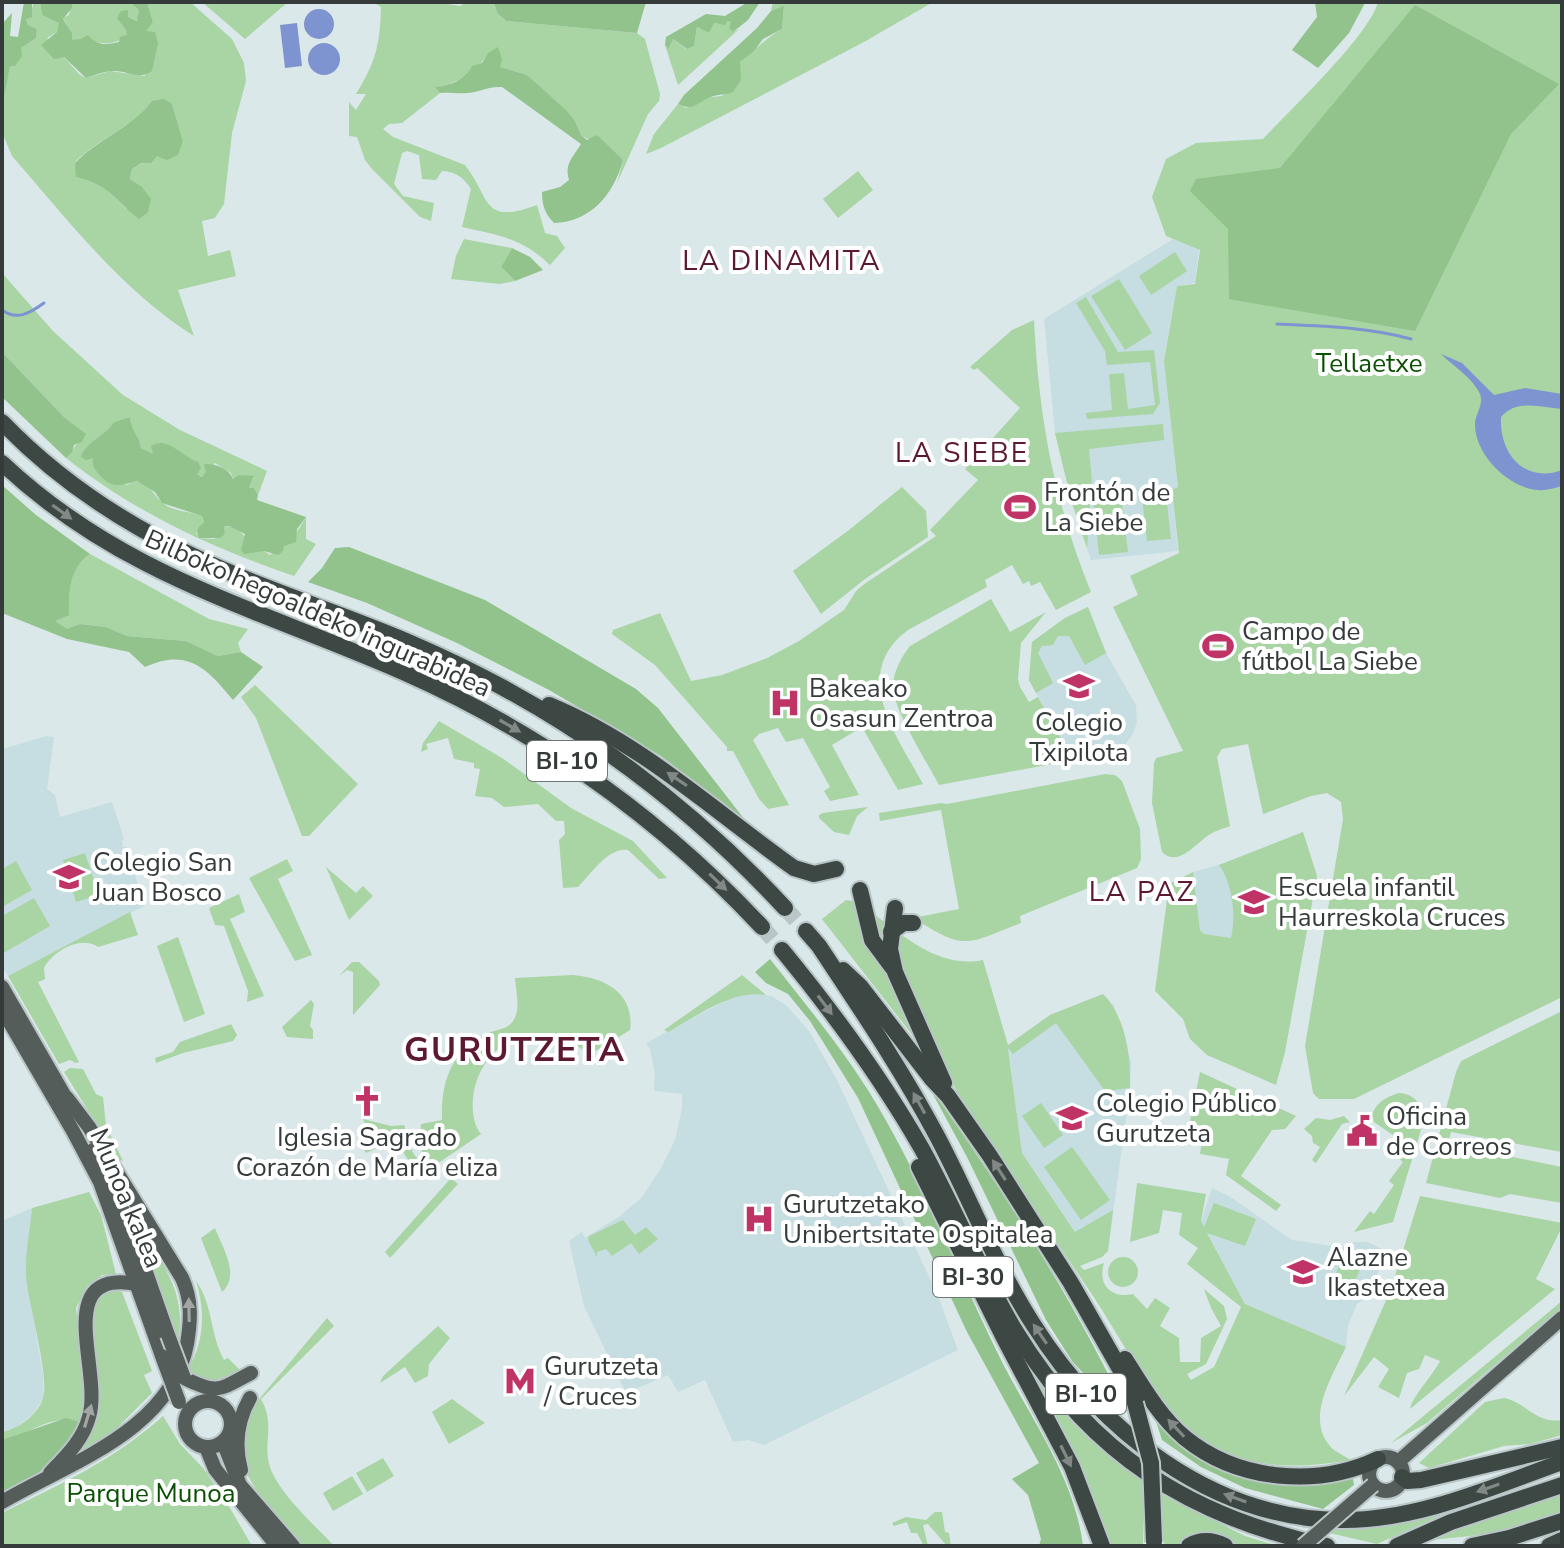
<svg xmlns="http://www.w3.org/2000/svg" width="1564" height="1548" font-family="'Nunito Sans',sans-serif">
<rect width="100%" height="100%" fill="#dae8ea"/>
<g fill="#c6dee1">
<polygon points="1173,239 1199,249 1195,283 1177,286 1164,359 1178,488 1172,490 1178,551 1091,560 1072,503 1055,433 1044,319"/>
<polygon points="1088,607 1106,653 1136,705 1137,722 1133,734 1124,746 1113,753 1073,760 1029,680 1032,642 1065,618"/>
<polygon points="47,736 54,737 47,789 55,795 60,817 112,802 124,839 122,840 123,847 127,847 144,906 8,976 2,966 2,749"/>
<polygon points="1303,832 1317,876 1289,948 1204,934 1200,930 1193,872 1225,863"/>
<polygon points="752,993 771,996 786,1005 809,1031 837,1080 938,1296 958,1350 764,1445 748,1440 733,1442 705,1380 678,1392 668,1375 626,1393 584,1306 569,1241 582,1232 585,1238 620,1216 642,1197 661,1168 675,1140 682,1108 682,1094 654,1091 655,1074 650,1049 646,1043 727,1000"/>
<polygon points="1103,994 1114,1005 1131,1061 1130,1088 1108,1251 1102,1257 1081,1240 1022,1153 1008,1045 1050,1015"/>
<polygon points="1212,1188 1229,1196 1292,1240 1347,1248 1354,1242 1368,1242 1384,1250 1372,1294 1357,1304 1348,1325 1346,1347 1245,1304 1201,1221"/>
<polygon points="32,1208 26,1274 43,1374 44,1397 33,1414 13,1430 2,1432 2,1221"/>
</g>
<g fill="#a9d4a4" fill-rule="evenodd">
<path d="M32,2h8l2,13 18,8 -3,9 -10,6 32,36 7,4 24,-7 35,5v-45l8,-9 -6,-20h43l42,37 12,24 2,18 -14,52 -8,71 -9,14 -13,3 6,35 22,-6 6,26 -58,14 16,46c-73,-46 -126,-116 -182,-180l-10,-24 2,-42 6,-24 11,-18 15,-10 1,-9 -9,-4 -2,-6 7,-13zM152,101l20,3 11,37 -51,28 -2,10 11,7 -15,23c-15,-18 -34,-30 -51,-47 23,-23 56,-34 77,-61z"/>
<path d="M72,2h62l-2,2 7,6 -1,11 -10,-4 -1,18c-18,16 -34,3 -55,6v-8l-9,-15 6,-3z"/>
<polygon points="202,2 288,2 245,39"/>
<path d="M373,2h63l24,4 6,-4h28l3,11 9,8 131,12 8,6 15,55 -1,7 -11,13 -31,69 6,-23 -42,-25 -6,-14 -48,-46 -28,-8 -11,-14c-11,19 -31,31 -52,34l4,6 -38,30 -13,1 -6,5 10,8 72,28c26,33 16,61 72,40l8,28 12,3 8,12 -15,17c-28,-27 -52,-30 -88,-38l9,-38c-8,-12 -15,-17 -29,-18l-6,9 -14,-1 -3,-24 -12,-4 -5,2 -8,31 9,12 31,7 -3,18 -11,-4 -48,-48 -7,-9 -8,-23 -8,-1v-34l7,8 10,-16h-10c20,-32 24,-50 25,-87z"/>
<path d="M773,2h160l-69,40 -203,106 -15,6 8,-20 24,-30 8,4 25,-11 11,-1 18,-26v-8c15,-12 26,-24 42,-33l2,-22 -13,4z"/>
<path d="M1378,2h184v995l-208,102h-35l-6,-6 -8,-47 38,-227 -2,-17 -14,-9 -16,3 -48,18 -15,-70 -26,5 -5,8 13,69c-8,3 -18,6 -24,11 -12,9 -29,30 -44,15l-10,-49 2,-40 2,-5 27,-7 -70,-144 25,-12 -8,-19 49,-23 -7,-63 6,-3 -14,-126 13,-75 18,-2 5,-34 -34,-14 -14,-39 14,-38 30,-16 67,-4c27,-29 106,-103 115,-137z"/>
<polygon points="727,21 731,22 733,32 739,29 678,85 665,45 667,48 673,39 686,49 694,46 697,27 709,33 714,23 719,24"/>
<polygon points="858,171 873,190 838,218 823,199"/>
<polygon points="464,239 512,248 501,267 515,281 500,284 451,279 456,256"/>
<polygon points="1175,252 1187,271 1151,295 1139,276"/>
<path d="M2,273l51,58 70,64 57,35 87,41 -9,24 -4,-7h-5l5,-11 -16,-2 -5,4 -2,-6 -16,-10 -12,14 -6,-3 -6,-14 -18,-13 -19,8 -13,-7c-1,-12 -10,-17 -11,-31l-16,5c-10,17 -15,13 -21,36l33,27 11,-4c17,7 15,13 26,22 10,9 27,8 39,13l2,6 -8,11 3,5 15,1 11,-5 -1,-8c16,0 23,12 30,25h10l6,4 25,-20 11,-18v22l10,5 -22,32c-82,-28 -160,-64 -228,-118l19,-24 -21,-17 -62,-65z"/>
<polygon points="1119,279 1152,333 1125,350 1091,296"/>
<polygon points="1086,297 1118,352 1154,350 1160,403 1153,414 1087,419 1086,413 1112,410 1109,374 1124,373 1128,409 1155,405 1150,362 1107,365 1105,351 1076,303"/>
<path d="M1034,320c5,99 20,181 57,272l-35,18 -16,-28 -9,4 -2,-5 -6,3 -11,-19 -27,15 2,7 -79,43c-59,44 -11,106 15,154l-25,6 -36,-63 -30,18 27,50 -29,6 -6,-10 6,-4 -27,-49 -17,4 -8,-14 -19,6 -6,6 36,65 -21,4 -9,-10 -26,-48h-6v-4l-72,-82 -43,-31 1,-4 47,-17 31,68 31,-6 45,-17 32,-17 45,-31 12,-19 7,-6 73,-49 -6,-6 48,-50 -13,-11 55,-61 -43,-40 -3,2 -4,-3 42,-37z"/>
<polygon points="1163,424 1164,440 1089,449 1092,481 1087,548 1072,503 1055,433"/>
<polygon points="902,487 926,511 928,537 865,579 821,614 793,571 849,530"/>
<polygon points="1121,494 1128,552 1099,555 1093,497"/>
<polygon points="1166,495 1171,539 1147,541 1142,497"/>
<path d="M90,554l119,65 39,10 -10,14 3,9 -23,4 -32,-15 -59,-5 -21,-9 -26,-3 -13,6 -13,-9 15,-7c0,-23 0,-46 21,-60z"/>
<path d="M991,599l19,33 36,-20 -25,31 -3,36 2,8 9,15 9,-5 35,63 -134,25c-12,-23 -45,-74 -46,-98 0,-15 8,-29 17,-41z"/>
<polygon points="1088,607 1106,653 1085,665 1069,636 1058,636 1053,645 1042,646 1038,653 1053,683 1036,693 1029,680 1032,642 1065,618"/>
<polygon points="255,685 358,784 309,836 302,836 256,718 241,697"/>
<path d="M439,721l63,37 69,50 62,33 34,37 -8,1 -31,-29c-20,-3 -37,24 -50,37l-15,1 -4,-48 6,-6 -1,-13h-8l-18,-17 -34,3 -12,-9 -17,-2 5,-27 -6,-1v-5l-20,-4 -6,-21 -22,6 2,5 -7,3 2,-9z"/>
<path d="M1105,774l10,1 7,6 18,48 1,30 -4,9 -117,48 1,7c-53,20 -55,29 -104,-3l1,-3 41,-8 -18,-99 -61,11 -1,-8 62,-10 6,1z"/>
<polygon points="868,807 857,816 849,835 834,832 819,818 819,815 823,813"/>
<path d="M1303,832l14,44 -32,176 -9,33 -69,-30 -17,-16 -7,-20 -28,-28 14,-107 24,-12 7,58 4,4 27,4c5,-22 2,-54 -12,-73z"/>
<polygon points="85,853 99,895 76,902 63,860"/>
<polygon points="287,859 293,871 278,879 312,955 295,961 249,878"/>
<polygon points="16,861 32,890 2,907 2,869"/>
<polygon points="326,867 356,893 363,886 373,896 349,920"/>
<polygon points="239,894 245,912 230,919 264,996 247,1002 248,991 224,926 215,925 209,908"/>
<polygon points="34,898 50,926 2,954 2,916"/>
<path d="M846,900l12,2c37,26 76,68 125,58l25,85 42,-30 53,-21c23,23 28,63 27,94l-25,3 -49,-68 -43,31 -5,-6 14,105 53,79 38,-22 -5,41 -6,6 -22,9 4,4 20,-7c-7,22 8,36 29,31l14,15 8,-11 15,10 -10,18 19,12 1,24h20l1,-24 20,-12 -10,-18 -7,-19 20,17 3,13 -21,45 -19,10 4,6 23,-13 27,-60 -54,-43 11,-16 -19,-13 3,-22 -19,-3 -4,23 -29,9 7,-59 69,11 -5,27 3,6 10,-24 42,16 -11,27 -38,-13 38,71 101,43c-13,28 -41,70 -16,99 5,6 15,10 21,14 -47,8 -92,10 -136,-12 -10,-5 -23,-12 -31,-20 -34,-32 -66,-95 -93,-135 -57,-86 -121,-170 -167,-262l-11,5 -91,-117z"/>
<path d="M130,912l8,23 -40,12c-17,-12 -45,4 -54,21l1,11 -7,3 41,80 -3,1 -6,-3 -11,4 -51,-88z"/>
<polygon points="178,937 205,1014 184,1022 157,946"/>
<polygon points="352,962 359,962 379,981 380,985 353,1015 353,972 347,970 339,976"/>
<path d="M572,975c32,2 63,18 58,55l-41,25c-6,-5 -13,-11 -21,-15 -46,-20 -90,11 -95,58 -1,12 0,26 8,36l-44,30 -10,-2c-8,-11 -7,-25 -6,-38l21,-4c-1,-40 9,-70 49,-88 8,-3 17,-3 22,-11 8,-11 3,-30 2,-43z"/>
<path d="M742,975l24,20c-34,-6 -69,21 -98,37l-4,-2z"/>
<polygon points="311,1000 314,1004 310,1026 313,1030 313,1039 287,1037 282,1027"/>
<polygon points="1562,1011 1562,1152 1451,1132 1448,1144 1562,1167 1562,1203 1510,1194 1500,1198 1426,1183 1456,1072 1461,1061"/>
<polygon points="231,1024 237,1035 233,1041 183,1053 156,1063 155,1058 173,1052 180,1042"/>
<polygon points="70,1068 83,1069 96,1094 103,1097 106,1126 123,1161 119,1160 64,1072"/>
<polygon points="1200,1072 1296,1116 1285,1129 1272,1130 1241,1176 1281,1205 1276,1211 1226,1175 1229,1159 1200,1154 1204,1129 1189,1126"/>
<path d="M1399,1093c18,1 23,13 24,30l-30,99 -39,10 16,-21 4,3 20,-29 -5,-4 14,-19 -5,-4 8,-14 -32,-22 -2,-8c5,-12 14,-17 27,-21z"/>
<polygon points="1041,1103 1063,1135 1044,1148 1022,1116"/>
<polygon points="1344,1116 1350,1122 1342,1124 1316,1163 1312,1160 1320,1147 1313,1143 1312,1136 1304,1129 1316,1118 1330,1120"/>
<polygon points="363,1119 391,1126 404,1125 413,1153 425,1168 417,1177 412,1173 413,1166 404,1154 399,1138 366,1153 358,1140 369,1134"/>
<polygon points="1072,1147 1110,1200 1081,1220 1044,1167"/>
<polygon points="451,1178 458,1184 390,1258 385,1252"/>
<path d="M89,1192l12,23 15,59 -14,1 -15,11 -11,22 10,97 -6,17c-29,-9 -50,13 -78,18v-8c16,-3 36,-17 41,-34 7,-21 -15,-95 -17,-122 -1,-22 4,-46 6,-68z"/>
<path d="M1420,1196l142,27v8h-2l-24,48 19,10 -145,120c2,-12 23,-34 30,-48l-15,-6 -6,14 -12,4 -8,25 -21,-11 11,-18 -15,-12 -30,39 47,-107z"/>
<polygon points="623,1220 635,1235 646,1227 658,1239 639,1254 631,1243 612,1256 606,1249 597,1252 597,1257 588,1240 589,1236"/>
<path d="M215,1228c7,19 26,47 7,64l-21,-54z"/>
<path d="M150,1241c21,37 37,61 27,106l-32,-102z"/>
<polygon points="1347,1248 1366,1256 1352,1288 1333,1280"/>
<circle cx="1123" cy="1272" r="15"/>
<path d="M196,1281c17,23 14,54 28,79l4,-2 12,12c-17,15 -35,15 -52,-1 17,-28 17,-58 8,-88z"/>
<path d="M113,1289l9,3 30,79 -8,4 8,18 -40,40 -32,20c9,-17 19,-34 19,-54 0,-27 -26,-101 14,-110z"/>
<polygon points="1562,1301 1562,1307 1427,1423 1391,1443"/>
<path d="M327,1318l7,8 -73,73c15,27 1,43 9,68 9,27 45,58 64,79h-32l-44,-52 -11,-20 -5,-26 3,-32z"/>
<polygon points="438,1326 450,1338 429,1364 428,1376 415,1383 405,1367 380,1383 383,1376"/>
<path d="M1031,1374c34,40 69,75 112,105v67h-33l-31,-84z"/>
<path d="M1504,1398c23,5 32,26 58,22v15l-32,9 -26,2 -75,22 -10,-5 66,-61z"/>
<polygon points="452,1399 485,1423 449,1444 432,1412"/>
<path d="M163,1416l17,28 23,24 21,30 28,48h-250v-33c59,-29 112,-53 161,-97z"/>
<polygon points="383,1458 394,1476 367,1492 356,1473"/>
<polygon points="352,1476 363,1494 333,1511 323,1493"/>
<path d="M1562,1492v21c-42,17 -85,23 -131,27l38,-17z"/>
<polygon points="1161,1494 1245,1536 1278,1546 1236,1546 1232,1541 1209,1536 1193,1538 1179,1546 1164,1546"/>
<polygon points="1460,1507 1377,1544 1295,1525 1346,1528"/>
<polygon points="935,1512 942,1512 945,1532 949,1533 951,1546 947,1546 928,1524 923,1525 928,1546 924,1546 917,1533 911,1533 907,1522 894,1526 892,1523 906,1517 926,1520"/>
</g>
<g fill="#92c38c">
<polygon points="24,2 32,2 32,17 26,19 28,25 37,29 36,38 21,48 22,56 15,66 10,66 2,107 2,24 12,13 10,36 18,37"/>
<path d="M40,2h32v6l-9,11 9,14v7l9,-1 7,-4c9,11 18,10 31,7l1,-5 7,-2 -1,-5 -9,-12 4,-7 7,-1v7l9,4 2,-11 -7,-6 15,-2 6,20 -7,9 9,1 3,11 -6,28c-15,10 -24,-1 -39,0 -9,0 -18,4 -27,7l-22,-21 -10,2 -13,-14 16,-13 2,-9 -17,-8z"/>
<polygon points="494,2 646,2 637,33 506,21 497,13"/>
<polygon points="748,2 760,2 748,20 733,32 729,28 731,22 727,21 725,25 714,23 709,33 697,27 694,46 687,49 673,39 668,49 665,45 666,37 706,14 725,16"/>
<polygon points="1315,2 1365,3 1349,33 1318,68 1292,50 1317,17"/>
<polygon points="1415,5 1559,84 1511,134 1415,331 1229,299 1228,229 1190,191 1196,179 1280,168"/>
<path d="M784,6l-2,23 -19,10 -9,12 -14,11 1,18 -8,12c-7,3 -16,2 -22,5 -13,5 -18,15 -33,7l6,-9 73,-67 14,-17z"/>
<path d="M498,47l4,12 -2,8 27,8 40,36 8,10 6,14 6,5 10,-5 26,25c-9,34 -32,62 -69,63 -9,-9 -12,-18 -12,-31l18,-5 9,-7c-5,-16 4,-23 12,-36l-79,-57c-14,-1 -22,5 -34,6 -9,1 -18,-1 -28,0l-5,-6c16,-2 29,-6 37,-21l10,-3 6,-10z"/>
<path d="M164,99l8,5 11,37 -5,14 -11,5 -10,-4 -6,7h-9l-10,6 -2,10 11,7 10,13 -3,13 -9,7c-26,-20 -28,-34 -63,-42l-1,-14c23,-24 56,-35 77,-62z"/>
<polygon points="512,248 530,257 543,270 515,281 501,267"/>
<polygon points="2,352 64,417 86,434 82,442 74,445 72,452 66,458 2,397"/>
<path d="M130,417c1,14 10,19 11,31l12,6 -2,-8c17,-11 31,11 47,16l3,6 -4,6 5,3 4,-5 -2,-8c11,-1 25,4 29,15l5,-4 16,1 -5,12h5l4,7 -1,5 49,17 -9,12 -1,13 -12,4 -1,5 -5,4 -14,-4 -20,3 -3,-4 4,-16 -16,-8h-5l1,8 -5,4h-21c-4,-8 -1,-10 5,-16l-2,-6 -40,-13 -7,-11 -18,-11c-23,7 -30,6 -44,-15v-8l-7,2 -5,-3c4,-15 25,-21 33,-35z"/>
<path d="M2,485l34,30 54,39c-21,14 -21,38 -21,61l-14,6 12,8 13,-5 26,3 21,9 59,5 32,15 23,-4 22,15 -30,33c-27,-33 -46,-52 -88,-33l-16,-15 -62,-13 -65,-26z"/>
<polygon points="349,547 485,600 636,689 658,708 745,820 661,756 549,690 457,643 367,603 308,582 322,568 335,548"/>
<path d="M770,959c40,51 83,102 114,158 45,79 78,165 119,247 30,58 72,115 80,182h-44l2,-7 -13,-44 -16,-16 27,-16 -72,-131 -109,-234 -48,-77 -22,-27 -22,-11 -11,-11z"/>
<path d="M928,1085c74,103 142,209 197,323l-32,-24 -21,-23 -26,-41 -79,-163z"/>
<polygon points="1154,1415 1226,1470 1352,1474 1354,1485 1323,1509 1245,1488 1201,1467 1162,1440"/>
<path d="M66,1418l14,4c-21,40 -39,51 -78,73v-55z"/>
</g>
<g fill="#7e94d0">
<circle cx="319" cy="24" r="15"/>
<polygon points="297,23 302,66 285,68 280,25"/>
<circle cx="324" cy="59" r="16"/>
<path d="M1441,354l21,9 32,32 31,-7 37,6v15c-21,-2 -46,-10 -61,8 -2,37 24,67 61,53v16c-8,2 -16,5 -24,4 -30,-2 -64,-36 -63,-67 1,-10 9,-19 5,-29 -7,-16 -27,-28 -39,-40z"/>
</g>
<g fill="none" stroke-linecap="round" stroke-linejoin="round">
<g stroke="#7e94d0" stroke-width="3">
<path d="M2,310c15,11 28,3 42,-7"/>
<path d="M1277,324c45,2 90,3 134,15"/>
</g>
<g stroke="#b9c5c7" stroke-width="16" stroke-dasharray="16 8" stroke-linecap="butt">
<polyline points="785,908 806,931"/>
<polyline points="762,927 782,950"/>
</g>
<defs>
<g id="primary">
<polyline points="2,987 71,1107"/>
<polyline points="2,1009 73,1131 100,1182 162,1356"/>
<polyline points="93,1150 128,1221 168,1335"/>
<path d="M184,1378c34,17 35,12 67,-5"/>
<circle cx="208" cy="1424" r="23"/>
<polyline points="223,1442 240,1485 293,1546"/>
<polyline points="206,1447 215,1469 277,1546"/>
<circle cx="1386" cy="1474" r="17"/>
<polyline points="1398,1462 1562,1318"/>
<path d="M241,1470c-7,-26 -4,-49 9,-72"/>
<path d="M50,1473c16,-17 33,-33 39,-56 14,-46 -39,-149 48,-133"/>
<path d="M2,1502c66,-39 169,-71 185,-158 4,-24 5,-44 -5,-66l-93,-151 -22,-29"/>
</g>
<g id="highway">
<path d="M2,422c53,55 118,99 187,132 72,35 150,58 224,90 142,61 267,151 372,264"/>
<path d="M2,463c120,113 255,145 401,209 136,60 257,146 359,255"/>
<path d="M549,705c92,38 165,106 245,163l20,6 22,-5"/>
<polyline points="860,890 872,940 892,967"/>
<polyline points="895,908 890,949 895,972 944,1083"/>
<path d="M806,931l13,15c41,62 83,124 118,190 33,62 58,129 96,188 67,106 178,195 308,196 76,1 151,-33 221,-58"/>
<polyline points="891,932 903,923 913,923"/>
<path d="M782,950c51,62 100,129 140,199 33,60 59,125 94,183 74,121 173,185 311,214"/>
<polyline points="843,970 860,986 932,1079 948,1096 990,1156 1071,1283 1120,1369 1135,1403"/>
<polyline points="919,1167 1003,1336 1072,1467 1102,1546"/>
<path d="M1125,1359c17,27 35,58 60,79 53,43 132,50 193,21"/>
<polyline points="1402,1477 1407,1481 1421,1480 1562,1447"/>
<path d="M1189,1546c12,-7 24,-6 36,0"/>
<polyline points="1397,1546 1451,1522 1562,1485"/>
<polyline points="1472,1546 1509,1538 1562,1521"/>
<polyline points="1549,1546 1562,1540"/>
</g>
</defs>
<use href="#primary" stroke="#b9c5c7" stroke-width="18"/>
<use href="#highway" stroke="#b9c5c7" stroke-width="20"/>
<use href="#primary" stroke="#545d5a" stroke-width="14"/>
<use href="#highway" stroke="#3d4844" stroke-width="16"/>
<defs>
<g id="primary-bridge">
<polyline points="168,1335 184,1378"/>
<polyline points="162,1356 179,1402"/>
<polyline points="1303,1546 1373,1485"/>
</g>
<polyline id="highway-bridge" points="1135,1403 1151,1463 1154,1542"/>
</defs>
<use href="#primary-bridge" stroke="#b9c5c7" stroke-width="18" stroke-linecap="butt"/>
<use href="#highway-bridge" stroke="#b9c5c7" stroke-width="20" stroke-linecap="butt"/>
<use href="#primary-bridge" stroke="#545d5a" stroke-width="14"/>
<use href="#highway-bridge" stroke="#3d4844" stroke-width="16"/>
</g>
<defs><path id="oneway-solid" d="M-6-.8H1V-3.2L6.5 0L1 3.2V.8H-6Z" transform="scale(2)"/></defs>
<g fill="#818885">
<use href="#oneway-solid" transform="translate(62 512) rotate(36)"/>
<use href="#oneway-solid" transform="translate(510 726) rotate(30)"/>
<use href="#oneway-solid" transform="translate(677 779) rotate(-146)"/>
<use href="#oneway-solid" transform="translate(718 882) rotate(44)"/>
<use href="#oneway-solid" transform="translate(825 1005) rotate(53)"/>
<use href="#oneway-solid" transform="translate(919 1103) rotate(-119)"/>
<use href="#oneway-solid" transform="translate(999 1170) rotate(-123)"/>
<use href="#oneway-solid" transform="translate(1040 1334) rotate(-124)"/>
<use href="#oneway-solid" transform="translate(1176 1428) rotate(-133)"/>
<use href="#oneway-solid" transform="translate(1066 1456) rotate(64)"/>
<use href="#oneway-solid" transform="translate(1488 1488) rotate(161)"/>
<use href="#oneway-solid" transform="translate(1235 1498) rotate(-160)"/>
</g>
<g fill="#a1a6a4">
<use href="#oneway-solid" transform="translate(189 1310) rotate(-91)"/>
<use href="#oneway-solid" transform="translate(88 1416) rotate(-73)"/>
</g>
<defs>
<symbol id="stadium-bare" viewBox="-9 -9 18 18"><path d="M0-5a6.5 5 0 1 0 0 10a6.5 5 0 1 0 0-10ZM-3.5-1.8h7v3.6h-7Z" fill="#bf3366" stroke="#fff" stroke-width="2.5" paint-order="stroke"/></symbol>
<symbol id="school-bare" viewBox="-9 -9 18 18"><path d="M0-5L7-2L0 1L-7-2ZM-4 1L0 2.5L4 1V4Q0 6-4 4Z" fill="#bf3366" stroke="#fff" stroke-width="2.5" paint-order="stroke"/></symbol>
<symbol id="hospital-bare" viewBox="-9 -9 18 18"><path d="M-5-5h3v3.5h4V-5h3V5h-3V1.5h-4V5h-3Z" fill="#bf3366" stroke="#fff" stroke-width="2.5" paint-order="stroke"/></symbol>
<symbol id="church-bare" viewBox="-9 -9 18 18"><path d="M-1.2-6h2.4v3.5h3.3v2.4h-3.3V6h-2.4V-.1h-3.3v-2.4h3.3Z" fill="#bf3366" stroke="#fff" stroke-width="2.5" paint-order="stroke"/></symbol>
<symbol id="civic-bare" viewBox="-9 -9 18 18"><path d="M-.6-6.5H3V-4.5H.6V-3L4-1V1h2V6H-6V1h2V-1L-.6-3ZM-1.2 2.5V6h2.4V2.5Z" fill="#bf3366" stroke="#fff" stroke-width="2.5" paint-order="stroke"/></symbol>
<symbol id="metro-bare" viewBox="-9 -9 18 18"><path d="M-5.5 5V-5H-3L0 0L3-5H5.5V5H3V-.5L0 4L-3-.5V5Z" fill="#bf3366" stroke="#fff" stroke-width="2.5" paint-order="stroke"/></symbol>
</defs>
<g fill-rule="evenodd">
<use href="#stadium-bare" x="998" y="485" width="44" height="44"/>
<use href="#stadium-bare" x="1196" y="624" width="44" height="44"/>
<use href="#school-bare" x="1057" y="664" width="44" height="44"/>
<use href="#hospital-bare" x="763" y="681" width="44" height="44"/>
<use href="#school-bare" x="47" y="855" width="44" height="44"/>
<use href="#school-bare" x="1232" y="880" width="44" height="44"/>
<use href="#church-bare" x="345" y="1079" width="44" height="44"/>
<use href="#school-bare" x="1050" y="1096" width="44" height="44"/>
<use href="#civic-bare" x="1340" y="1109" width="44" height="44"/>
<use href="#hospital-bare" x="737" y="1197" width="44" height="44"/>
<use href="#school-bare" x="1281" y="1250" width="44" height="44"/>
<use href="#metro-bare" x="498" y="1359" width="44" height="44"/>
</g>
<g text-anchor="middle" stroke-width="8" stroke-linejoin="round" paint-order="stroke">
<g fill="#fff" stroke="#727676" stroke-width="2">
<rect x="527" y="741" width="80" height="40" rx="6"/>
<rect x="933" y="1257" width="80" height="40" rx="6"/>
<rect x="1046" y="1374" width="80" height="40" rx="6"/>
</g>
<g font-size="24" font-weight="bold" fill="#353b3b">
<text x="567" y="769">BI-10</text>
<text x="973" y="1285">BI-30</text>
<text x="1086" y="1402">BI-10</text>
</g>
<g font-size="26" fill="#0a5003" stroke="#fff">
<text x="1369" y="372">Tellaetxe</text>
<text x="151" y="1502">Parque Munoa</text>
</g>
<g font-size="26" fill="#353b3b" stroke="#fff" text-anchor="start">
<text x="1044" y="501">Frontón de<tspan x="1044" dy="30">La Siebe</tspan></text>
<text x="1242" y="640">Campo de<tspan x="1242" dy="30">fútbol La Siebe</tspan></text>
<text x="809" y="697">Bakeako<tspan x="809" dy="30">Osasun Zentroa</tspan></text>
<text x="1079" y="731" text-anchor="middle">Colegio<tspan x="1079" dy="30">Txipilota</tspan></text>
<text x="93" y="871">Colegio San<tspan x="93" dy="30">Juan Bosco</tspan></text>
<text x="1278" y="896">Escuela infantil<tspan x="1278" dy="30">Haurreskola Cruces</tspan></text>
<text x="1096" y="1112">Colegio Público<tspan x="1096" dy="30">Gurutzeta</tspan></text>
<text x="1386" y="1125">Oficina<tspan x="1386" dy="30">de Correos</tspan></text>
<text x="367" y="1146" text-anchor="middle">Iglesia Sagrado<tspan x="367" dy="30">Corazón de María eliza</tspan></text>
<text x="783" y="1213">Gurutzetako<tspan x="783" dy="30">Unibertsitate Ospitalea</tspan></text>
<text x="1327" y="1266">Alazne<tspan x="1327" dy="30">Ikastetxea</tspan></text>
<text x="544" y="1375">Gurutzeta<tspan x="544" dy="30">/ Cruces</tspan></text>
</g>
<g font-size="26" fill="#353b3b" stroke="#fff">
<text transform="translate(318 613) rotate(24)" y="9">Bilboko hegoaldeko ingurabidea</text>
<text transform="translate(127 1198) rotate(67)" y="9">Munoa kalea</text>
</g>
<g font-size="28" letter-spacing="2" fill="#5c1931" stroke="#fff">
<text x="782" y="270">LA DINAMITA</text>
<text x="962" y="462">LA SIEBE</text>
<text x="1142" y="901">LA PAZ</text>
</g>
<g font-size="34" font-weight="bold" letter-spacing="2" fill="#5c1931" stroke="#fff">
<text x="515" y="1061">GURUTZETA</text>
</g>
</g>
<rect width="1564" height="1548" fill="none" stroke="#353b3b" stroke-width="8"/>
</svg>
